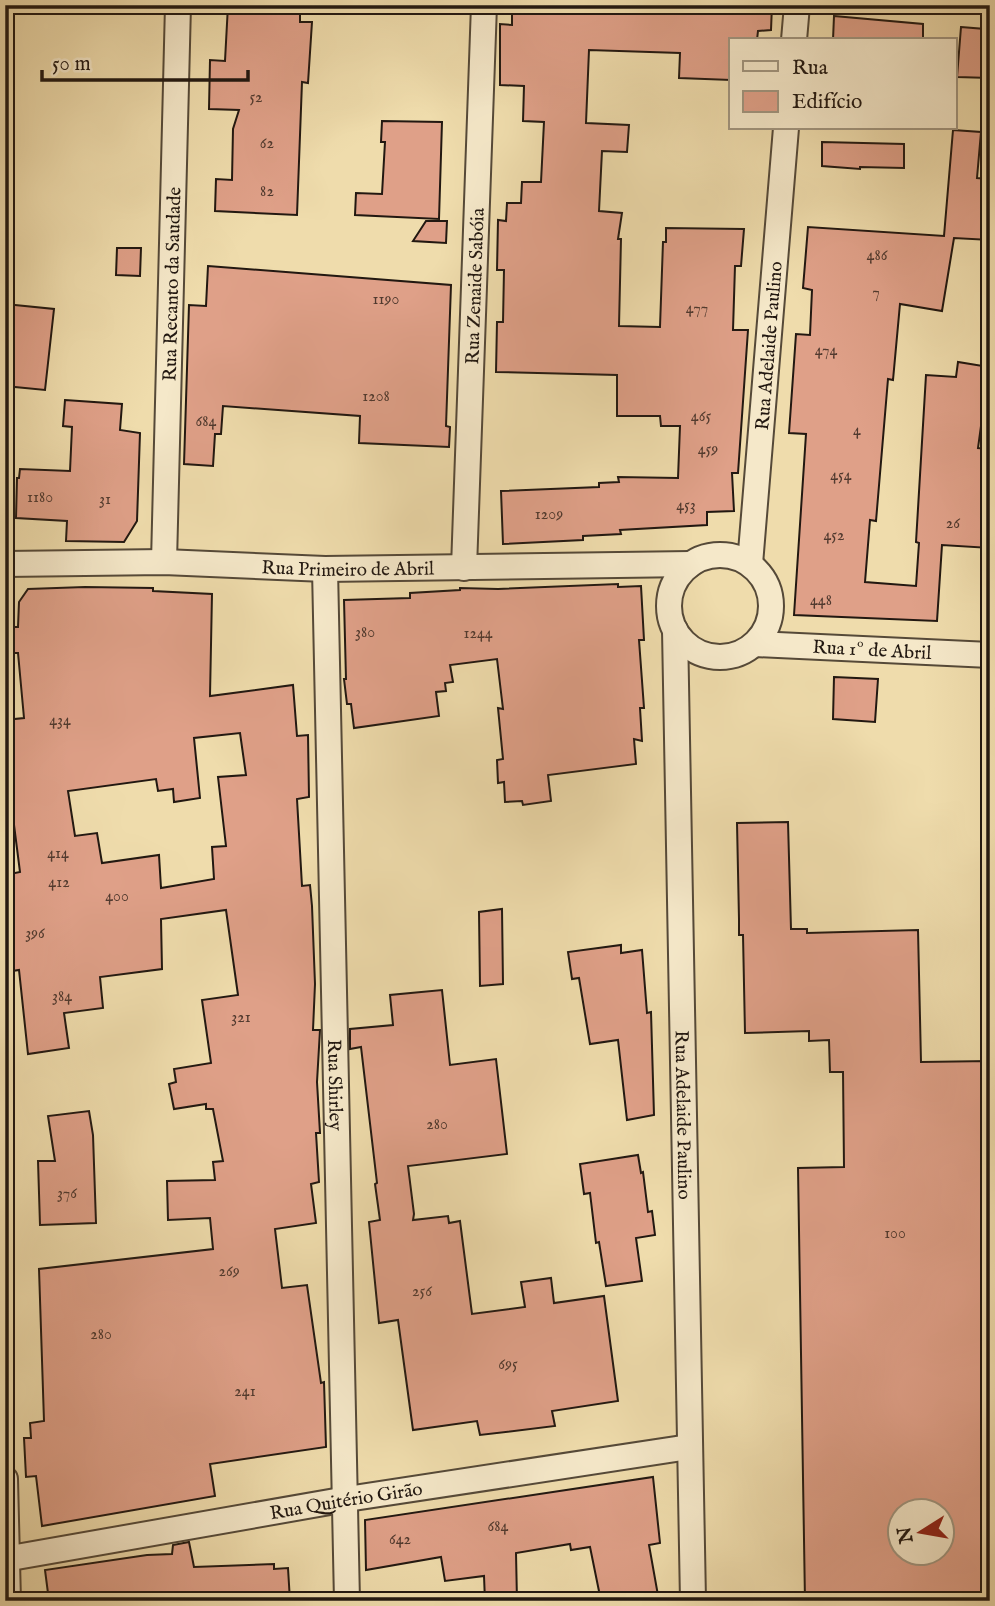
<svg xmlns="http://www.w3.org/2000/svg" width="995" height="1606" font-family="'IM FELL English',serif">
<rect width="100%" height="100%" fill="#efdcac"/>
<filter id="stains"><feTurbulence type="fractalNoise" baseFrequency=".00286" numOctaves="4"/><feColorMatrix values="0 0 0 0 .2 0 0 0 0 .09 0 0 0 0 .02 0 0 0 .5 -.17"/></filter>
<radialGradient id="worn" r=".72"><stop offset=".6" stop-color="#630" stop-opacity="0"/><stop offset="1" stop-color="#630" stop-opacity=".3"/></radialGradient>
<g fill="#dfa088" stroke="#221811" stroke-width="2" fill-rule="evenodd">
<polygon points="228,5 300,5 300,22 312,22 308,83 302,82 297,215 215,211 216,179 232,180 233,129 239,110 209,109 210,60 225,61"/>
<polygon points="512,5 772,5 771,30 758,31 757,40 731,40 731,80 679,78 680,53 589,50 586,123 629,125 627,152 602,151 599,211 622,213 618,239 621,239 619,326 660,327 663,242 666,242 666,228 744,229 741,266 735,266 733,330 748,330 738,473 732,473 734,511 707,512 707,525 620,530 621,534 583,536 583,540 503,544 501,491 599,487 599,483 619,482 618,477 678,478 680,426 661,426 660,416 617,416 617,375 496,372 497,322 503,322 504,270 497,270 498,220 506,221 507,203 521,203 522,182 541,182 544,122 523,121 524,86 500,85 500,24 512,25"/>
<polygon points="834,16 923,24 923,40 833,40"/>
<polygon points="961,27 985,29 984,37 990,38 990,78 957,77"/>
<polygon points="382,121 442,122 439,219 355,215 356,193 382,194 385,142 381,142"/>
<polygon points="953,130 981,132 977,178 990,179 990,240 954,238 942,311 900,304 893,380 888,379 876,521 870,520 865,582 916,586 919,543 916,542 926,375 956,377 958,362 989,367 978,448 990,449 990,548 942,545 937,621 794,615 806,434 789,433 796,334 810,335 812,290 803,288 808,227 944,236"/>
<polygon points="822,142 904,144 904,168 860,167 860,169 822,166"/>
<polygon points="426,221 447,221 446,243 413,241"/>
<polygon points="117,248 141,248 140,276 116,275"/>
<polygon points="208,266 451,285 446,426 450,427 449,447 359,443 360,416 223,406 221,434 215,434 213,466 184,464 189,305 206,306"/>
<polygon points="5,304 54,309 45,390 5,386"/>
<polygon points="65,400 122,404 120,430 140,433 137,521 124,542 66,541 67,521 16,518 17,478 19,478 20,469 70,471 72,427 63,426"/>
<polygon points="618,584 618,587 641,586 644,640 639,640 644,708 640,708 642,741 634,739 636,764 548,775 551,801 523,805 522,801 505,802 504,782 498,783 497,760 503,759 498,708 503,709 497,659 450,665 453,682 445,683 446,691 436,692 439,716 354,728 351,704 347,704 344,679 346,679 344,600 410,598 410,593 460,590 460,588 498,589"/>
<path d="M85,587l68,1v3l59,3 -2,102 83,-11 4,51 11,-1 1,62 -12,2 5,87 8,-1 2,21 3,78 -2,46h7l-3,52 3,51h-4l3,49 -8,2 5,39 -41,6 7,59 25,-3 14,98 3,-1 2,65 -116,17 5,32 -173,30 -6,-50 -10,1 -2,-39h7l-1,-15 14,-2 -5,-152 174,-20 -3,-31 -42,2 -1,-39 48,-1 -2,-18 10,-1 -10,-52h-7v-5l-32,5 -5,-25 7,-2 -2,-13 37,-6 -9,-63 36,-5 -12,-85 -65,9 1,50 -62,8 3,31 -39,5 5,35 -41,6 -9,-84 -7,1 -7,-93v-3l15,-3 -6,-47 -7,1 -2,-25 6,-1 -6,-80 19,-2 -6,-65h-8l1,-26h7l1,-25 9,-13zM240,733l6,42 -28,2 8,69 -14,1 2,32 -53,9 -2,-33 -57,8 -5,-30 -22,3 -7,-45 88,-12 2,12 15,-2 1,13 26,-4 -6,-60z"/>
<polygon points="834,677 878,679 875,722 833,719"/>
<path d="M788,822l3,107h16v4l111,-3 3,132 69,-1v540h-185l-7,-433 46,-1 -1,-95h-13l-1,-32 -20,1v-10l-64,2 -2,-98h-4v-16l-2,-96zM900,1511h42v42h-42z"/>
<polygon points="502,909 503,984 480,986 479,912"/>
<polygon points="621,945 621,953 642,950 647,1013 651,1012 654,1115 627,1120 618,1040 590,1044 579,978 572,979 568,952"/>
<polygon points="442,990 450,1065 496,1059 507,1154 408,1166 414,1214 413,1220 448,1216 449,1223 460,1221 472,1314 525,1307 521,1282 551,1278 554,1303 604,1296 618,1401 552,1411 555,1426 480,1435 477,1421 413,1430 398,1320 379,1323 369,1222 380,1220 375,1184 377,1183 361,1047 350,1049 350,1029 393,1025 390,995"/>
<polygon points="89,1111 93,1135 96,1223 40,1225 38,1161 55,1161 48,1116"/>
<polygon points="638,1155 641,1173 643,1172 648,1212 652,1211 655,1235 636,1238 642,1281 606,1286 599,1242 596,1243 590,1193 584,1194 580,1164"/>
<polygon points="653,1477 660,1543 649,1545 659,1601 601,1601 590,1547 571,1550 570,1544 516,1553 517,1601 485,1601 484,1576 445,1581 441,1557 366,1570 365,1520"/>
<polygon points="189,1542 194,1567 274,1564 274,1569 288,1568 290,1601 49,1601 45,1570 147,1555 172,1554 173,1545"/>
</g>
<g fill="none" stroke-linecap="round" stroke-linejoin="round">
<defs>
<g id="street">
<polyline points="794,40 797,5"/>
<circle cx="720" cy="606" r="51"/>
<path id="s1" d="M164,562l14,-557"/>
<path id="s2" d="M5,564l159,-2 161,7 366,-5"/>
<path id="s3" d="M750,564l36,-436"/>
<path id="s4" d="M464,568l20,-563"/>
<path id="s5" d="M325,569l22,1032"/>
<path id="s6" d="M675,630l18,971"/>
<polyline points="755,644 990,655"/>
<polyline points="5,1479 8,1601"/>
<path id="s7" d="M5,1559l342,-60 342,-52"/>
</g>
</defs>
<use href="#street" stroke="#554938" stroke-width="28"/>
<use href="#street" stroke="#f5e8c9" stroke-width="24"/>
</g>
<g text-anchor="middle" stroke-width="7" stroke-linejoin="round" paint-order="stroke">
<g font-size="16" fill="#513a2f">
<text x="256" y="102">52</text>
<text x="267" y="148">62</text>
<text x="267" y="196">82</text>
<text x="877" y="260">486</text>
<text x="876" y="297">7</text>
<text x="386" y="304">1190</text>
<text x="697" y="313">477</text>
<text x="826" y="355">474</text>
<text x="376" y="401">1208</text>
<text x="701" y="421">465</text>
<text x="206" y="426">684</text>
<text x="857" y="435">4</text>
<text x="708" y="454">459</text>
<text x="841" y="480">454</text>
<text x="40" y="502">1180</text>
<text x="105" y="504">31</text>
<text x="686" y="510">453</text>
<text x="549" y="519">1209</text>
<text x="953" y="528">26</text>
<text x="834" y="540">452</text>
<text x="821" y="605">448</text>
<text x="365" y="637">380</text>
<text x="478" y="638">1244</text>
<text x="60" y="725">434</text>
<text x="58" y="858">414</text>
<text x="59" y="887">412</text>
<text x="117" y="901">400</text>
<text x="35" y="938">396</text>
<text x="62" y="1001">384</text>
<text x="241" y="1022">321</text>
<text x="437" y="1129">280</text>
<text x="67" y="1198">376</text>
<text x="895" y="1238">100</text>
<text x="229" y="1276">269</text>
<text x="422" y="1296">256</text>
<text x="101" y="1339">280</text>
<text x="508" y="1369">695</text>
<text x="245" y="1396">241</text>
<text x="498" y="1531">684</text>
<text x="400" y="1544">642</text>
</g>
<g font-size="19" fill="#221811" stroke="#f5e8c9">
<text dy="7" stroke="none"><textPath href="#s1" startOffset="278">Rua Recanto da Saudade</textPath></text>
<text dy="7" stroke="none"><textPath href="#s4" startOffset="282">Rua Zenaide Sabóia</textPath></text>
<text dy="7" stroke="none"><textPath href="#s3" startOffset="219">Rua Adelaide Paulino</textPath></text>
<text dy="7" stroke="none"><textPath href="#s2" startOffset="343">Rua Primeiro de Abril</textPath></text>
<text transform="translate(872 649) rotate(3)" y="7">Rua 1º de Abril</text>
<text dy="7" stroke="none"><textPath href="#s5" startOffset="516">Rua Shirley</textPath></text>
<text dy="7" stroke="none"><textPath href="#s6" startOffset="485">Rua Adelaide Paulino</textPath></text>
<text dy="7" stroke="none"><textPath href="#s7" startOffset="346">Rua Quitério Girão</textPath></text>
</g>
</g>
<rect width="995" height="1606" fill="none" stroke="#efdcac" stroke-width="28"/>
<rect x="7" y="7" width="981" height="1592" fill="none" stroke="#221811" stroke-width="3.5"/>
<rect x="14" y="14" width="967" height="1578" fill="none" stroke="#221811" stroke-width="2"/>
<rect x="729" y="38" width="228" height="91" fill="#f5e8c9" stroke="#a1957f" stroke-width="2"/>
<rect x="743" y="61" width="35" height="10" fill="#f5e8c9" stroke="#a1957f" stroke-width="2"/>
<text x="792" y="74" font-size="21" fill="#221811">Rua</text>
<rect x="743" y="91" width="35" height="21" fill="#dfa088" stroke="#a1957f" stroke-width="2"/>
<text x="792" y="108" font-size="21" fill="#221811">Edifício</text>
<g transform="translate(921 1532) rotate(259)"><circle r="33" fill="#f5e8c9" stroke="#a1957f" stroke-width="2"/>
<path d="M0-5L12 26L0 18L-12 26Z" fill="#8f2418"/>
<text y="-10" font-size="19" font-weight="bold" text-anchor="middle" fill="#221811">N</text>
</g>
<path d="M42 70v10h206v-10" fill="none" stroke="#221811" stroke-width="3.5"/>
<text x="52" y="70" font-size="21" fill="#221811" stroke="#f5e8c9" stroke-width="5" paint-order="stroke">50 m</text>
<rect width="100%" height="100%" filter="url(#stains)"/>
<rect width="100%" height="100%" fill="url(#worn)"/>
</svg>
